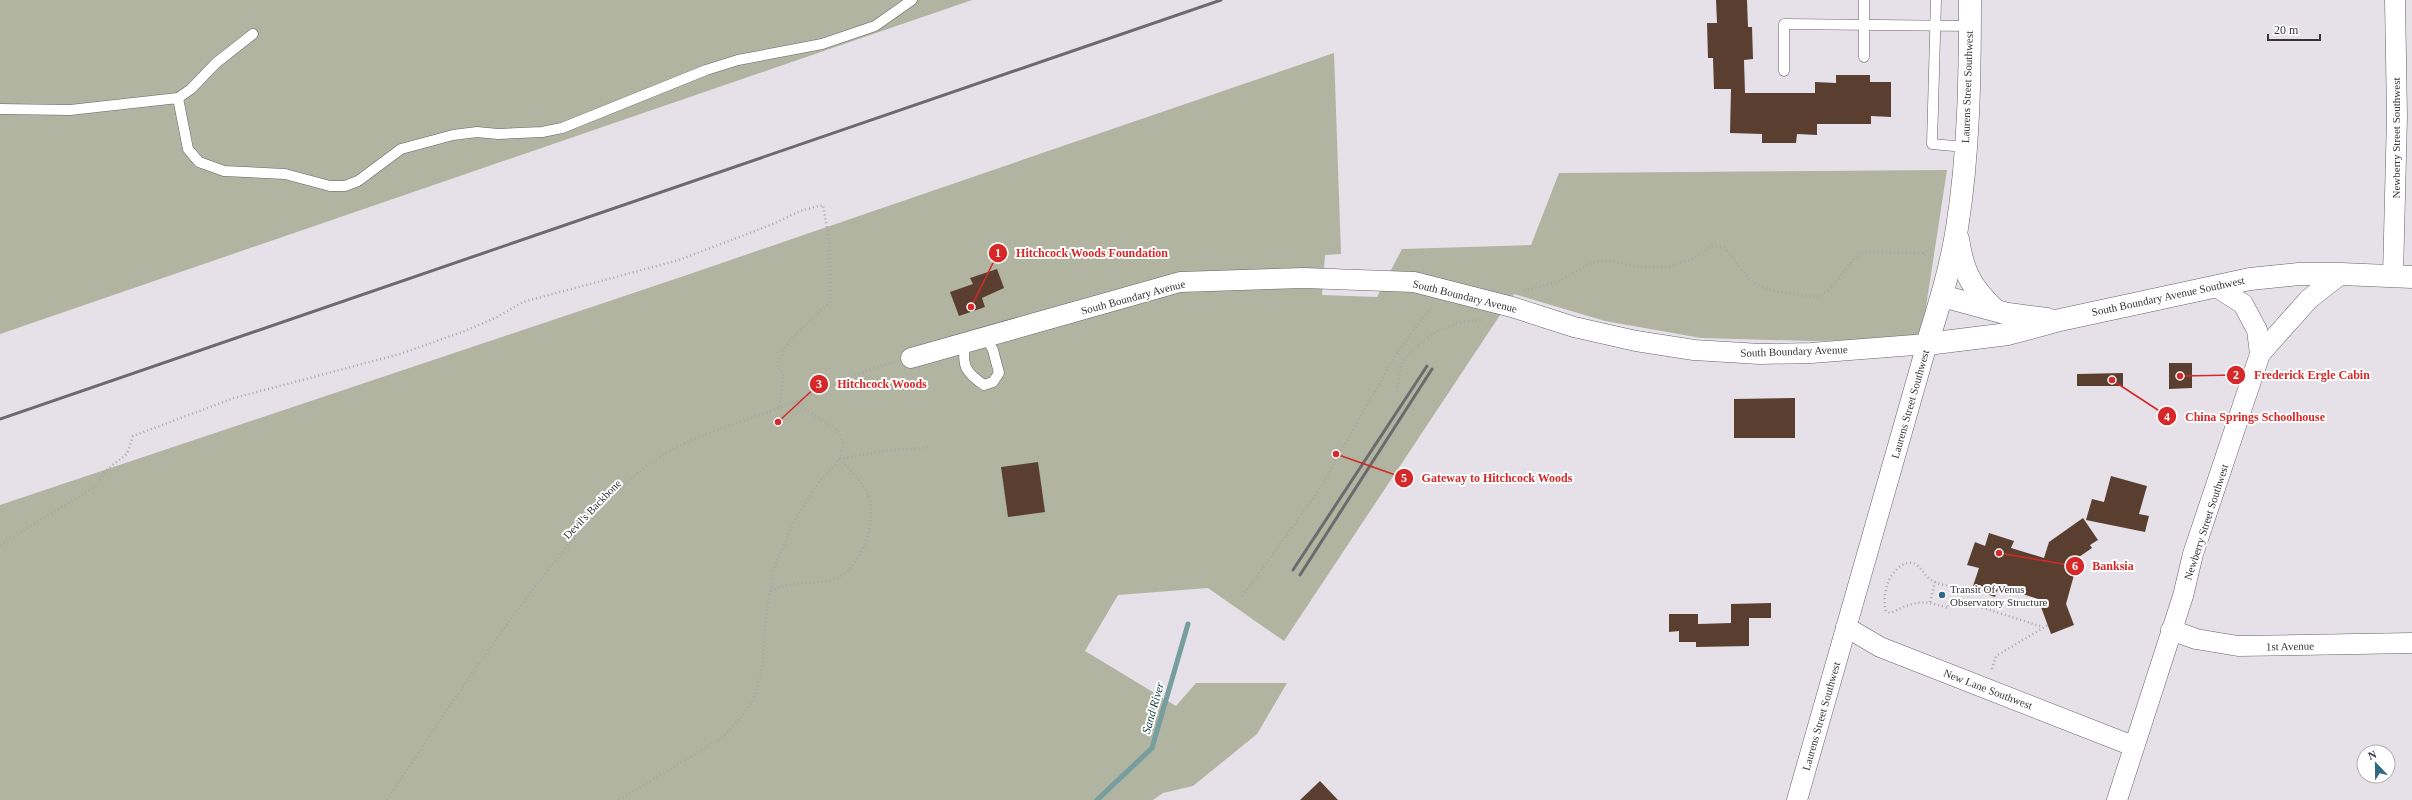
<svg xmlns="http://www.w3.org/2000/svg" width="2412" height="800" font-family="Georgia,serif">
<rect width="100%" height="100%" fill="#e6e1e8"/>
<g fill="#b0b4a1">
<polygon points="0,0 972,0 0,334"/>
<polygon points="1334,53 1341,254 1325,255 1322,295 1377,297 1402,249 1531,245 1559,173 1947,170 1921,339 1812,341 1701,338 1605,321 1514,294 1284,641 1208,588 1118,595 1085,651 1176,706 1196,683 1287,683 1257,734 1193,786 1163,793 1153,800 0,800 0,505 684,276"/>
</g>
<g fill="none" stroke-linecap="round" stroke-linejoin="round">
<polyline stroke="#769e9e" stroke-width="5" points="1097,800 1152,748 1188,624"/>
</g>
<g fill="#5a3f31">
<polygon points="1716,0 1747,0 1748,27 1752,27 1753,59 1744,60 1745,93 1815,93 1815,82 1836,83 1836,75 1870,75 1870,82 1891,82 1891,117 1871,116 1871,124 1817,124 1817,135 1797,134 1796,143 1762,143 1762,134 1730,133 1731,89 1714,89 1713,58 1708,58 1707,23 1717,23"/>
<polygon points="997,269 1004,288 982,298 985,307 959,316 950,292 973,284 970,278"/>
<polygon points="2169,363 2192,363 2192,388 2169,389"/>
<polygon points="2123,373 2123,386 2077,386 2077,374"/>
<polygon points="1795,398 1795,438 1734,438 1734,399"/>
<polygon points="1038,462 1045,512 1008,517 1001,467"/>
<polygon points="2111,476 2147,486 2139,514 2149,516 2145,532 2086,520 2092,499 2104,502"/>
<polygon points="2083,518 2098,540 2090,545 2092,548 2079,557 2066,604 2074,625 2051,634 2038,599 1999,586 1995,597 1972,589 1979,568 1967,565 1975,542 1985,546 1989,533 2014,541 2011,548 2044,558 2049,542"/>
<polygon points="1771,603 1771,618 1749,618 1749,646 1696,647 1696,642 1679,642 1679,631 1669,632 1669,614 1698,614 1698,624 1731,623 1731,604"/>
<polygon points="1320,781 1338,800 1300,800"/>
</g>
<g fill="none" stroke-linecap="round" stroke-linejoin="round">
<defs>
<g id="service">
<polyline points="1936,0 1932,144 1965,147"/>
<polyline points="1864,57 1864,0"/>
<polyline points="1784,71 1784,24 1970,26"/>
<polyline points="178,98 191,89 216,63 253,34"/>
<polyline points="0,109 70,110 178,98 188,149 199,162 224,171 285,174 330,186 345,186 358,181 401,149 453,135 477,132 498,134 542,132 562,128 706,70 738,60 822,44 875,26 912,0"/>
<path d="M965,344c-3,22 0,28 19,41l9,-3 6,-9 -6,-23 -7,-13"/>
</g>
<g id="minor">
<polyline points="2393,276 2397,116 2395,0"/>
<polyline points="2215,286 2243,304 2257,330 2260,354"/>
<polyline points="911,358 1180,282 1304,278 1414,282 1512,307 1574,327 1636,341 1694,350 1760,354 1811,353 1927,344 1797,800"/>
<polyline points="1846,627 1880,647 2133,746"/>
<polyline points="2171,630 2196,639 2238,646 2412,643"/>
<polyline points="2117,800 2183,596 2193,554 2260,354 2309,299 2341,274"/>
</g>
<g id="tertiary">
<path d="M1970,0c0,76 -1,153 -13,228 -6,39 -18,78 -30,116l81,-10 52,-14 190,-41 49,-5h42l71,3"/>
<path d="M1958,239c5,33 13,48 37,71"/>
<polyline points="1942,296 2008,314 2047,319"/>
</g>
</defs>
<use href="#service" stroke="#666268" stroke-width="11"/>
<use href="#minor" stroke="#666268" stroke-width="21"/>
<use href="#tertiary" stroke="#666268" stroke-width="23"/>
<g stroke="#a9a5aa" stroke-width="2.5" stroke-dasharray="1 3" stroke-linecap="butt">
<polyline points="1923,253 1933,248"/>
<path d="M1524,291l36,-10 29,-17 11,-3h10l30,6h27l25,-8 20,-13 12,1c28,33 23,41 70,47 10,2 21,5 30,-1 15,-9 23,-30 37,-41l62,1 7,8"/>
<path d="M1397,387c3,-9 2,-19 8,-27 16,-23 49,-41 78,-40"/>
<polyline points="0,545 96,486 106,470 127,454 133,436 234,398 400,354 465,331 497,317 523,302 679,260 773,224 800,211 823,205 829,240 831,301 790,340 776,366 784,375 779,408"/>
<path d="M771,591c5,-2 11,-5 17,-6 17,-4 35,0 51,-8 23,-11 39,-59 29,-82 -5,-13 -19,-26 -28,-36l44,-8 47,-4"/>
<polyline points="1242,596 1318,492 1395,356 1432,306"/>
<path d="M1952,598l-4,10c-28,-9 -31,-7 -58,5l-4,-2c-3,-10 -1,-22 3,-31 4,-9 18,-24 29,-14 6,5 8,12 15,15 6,4 15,4 22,6l-3,11 91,29"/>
<polyline points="1930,602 1935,582"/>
<polyline points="1992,669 1996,656 2048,625"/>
<path d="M387,800c46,-69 91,-138 141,-204 33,-44 69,-88 111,-124 43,-37 104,-48 155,-70 34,-14 65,-30 100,-40"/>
<polyline points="619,800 723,737 743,715 754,698 763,663 765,627 773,571 794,521 819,482 840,459 843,442 837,430 794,402"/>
</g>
<use href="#service" stroke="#fff" stroke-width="10"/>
<use href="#minor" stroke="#fff" stroke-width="20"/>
<use href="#tertiary" stroke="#fff" stroke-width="22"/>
<g stroke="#6d6a6e" stroke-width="3">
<polyline points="0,419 1221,0"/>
<polyline points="1293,570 1427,366"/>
<polyline points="1300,575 1432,369"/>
</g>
</g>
<circle fill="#2f6982" stroke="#fff" stroke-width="1.5" cx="1942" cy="595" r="4"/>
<g text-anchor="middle" stroke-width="4" stroke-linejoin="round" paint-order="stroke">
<g font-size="11" fill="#373538" stroke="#fff">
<text transform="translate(1967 87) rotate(-88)" y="4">Laurens Street Southwest</text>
<text transform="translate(2396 138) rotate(-90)" y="4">Newberry Street Southwest</text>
<text transform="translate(1465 296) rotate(14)" y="4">South Boundary Avenue</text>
<text transform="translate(2168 296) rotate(-12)" y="4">South Boundary Avenue Southwest</text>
<text transform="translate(1133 297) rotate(-15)" y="4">South Boundary Avenue</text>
<text transform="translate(1794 351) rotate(-2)" y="4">South Boundary Avenue</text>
<text transform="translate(1910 404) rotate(-74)" y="4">Laurens Street Southwest</text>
<text transform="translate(592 509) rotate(-46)" y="4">Devil's Backbone</text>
<text transform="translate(2206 522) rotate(-72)" y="4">Newberry Street Southwest</text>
<text transform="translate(2290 646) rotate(-1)" y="4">1st Avenue</text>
<text transform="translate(1988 689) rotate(21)" y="4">New Lane Southwest</text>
<text transform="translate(1821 716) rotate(-74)" y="4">Laurens Street Southwest</text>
</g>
<g font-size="11" fill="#373538" stroke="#fff" text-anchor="start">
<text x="1950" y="593">Transit Of Venus<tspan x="1950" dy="13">Observatory Structure</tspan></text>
</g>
<g font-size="12" font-style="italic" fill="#153d3d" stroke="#fff">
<text transform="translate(1153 708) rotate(-74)" y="4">Sand River</text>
</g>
</g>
<path fill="none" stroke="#d62828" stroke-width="1.5" d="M971 307L998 253M2180 376L2236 375M778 422L819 384M2112 380L2167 416M1336 454L1404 478M1999 553L2075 566"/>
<g fill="#d62828" stroke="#fff" stroke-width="1.5">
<circle cx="971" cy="307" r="4"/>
<circle cx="2180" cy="376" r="4"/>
<circle cx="778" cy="422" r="4"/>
<circle cx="2112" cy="380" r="4"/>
<circle cx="1336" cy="454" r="4"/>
<circle cx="1999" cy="553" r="4"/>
<circle cx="998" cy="253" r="10"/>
<circle cx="2236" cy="375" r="10"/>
<circle cx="819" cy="384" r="10"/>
<circle cx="2167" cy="416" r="10"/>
<circle cx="1404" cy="478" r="10"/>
<circle cx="2075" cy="566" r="10"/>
</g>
<g font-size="12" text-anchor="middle" font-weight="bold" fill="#fff">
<text x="998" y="257">1</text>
<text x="2236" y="379">2</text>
<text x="819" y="388">3</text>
<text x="2167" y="421">4</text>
<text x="1404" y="482">5</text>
<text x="2075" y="570">6</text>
</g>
<g font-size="12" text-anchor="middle" font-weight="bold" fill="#d62828" stroke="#fff" stroke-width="4" stroke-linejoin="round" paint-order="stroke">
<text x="1092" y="257">Hitchcock Woods Foundation</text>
<text x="2312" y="379">Frederick Ergle Cabin</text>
<text x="882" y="388">Hitchcock Woods</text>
<text x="2255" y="421">China Springs Schoolhouse</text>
<text x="1497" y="482">Gateway to Hitchcock Woods</text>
<text x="2113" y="570">Banksia</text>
</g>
<g transform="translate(2376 764) rotate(338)"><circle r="19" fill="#ffffff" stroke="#afaeaf"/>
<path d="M0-3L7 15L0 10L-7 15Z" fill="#2f6982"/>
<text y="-6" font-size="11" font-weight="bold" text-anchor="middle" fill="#373538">N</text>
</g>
<path d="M2268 34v6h52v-6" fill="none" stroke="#373538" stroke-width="2"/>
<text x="2274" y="34" font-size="12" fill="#373538" stroke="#ffffff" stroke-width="3" paint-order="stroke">20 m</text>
</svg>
